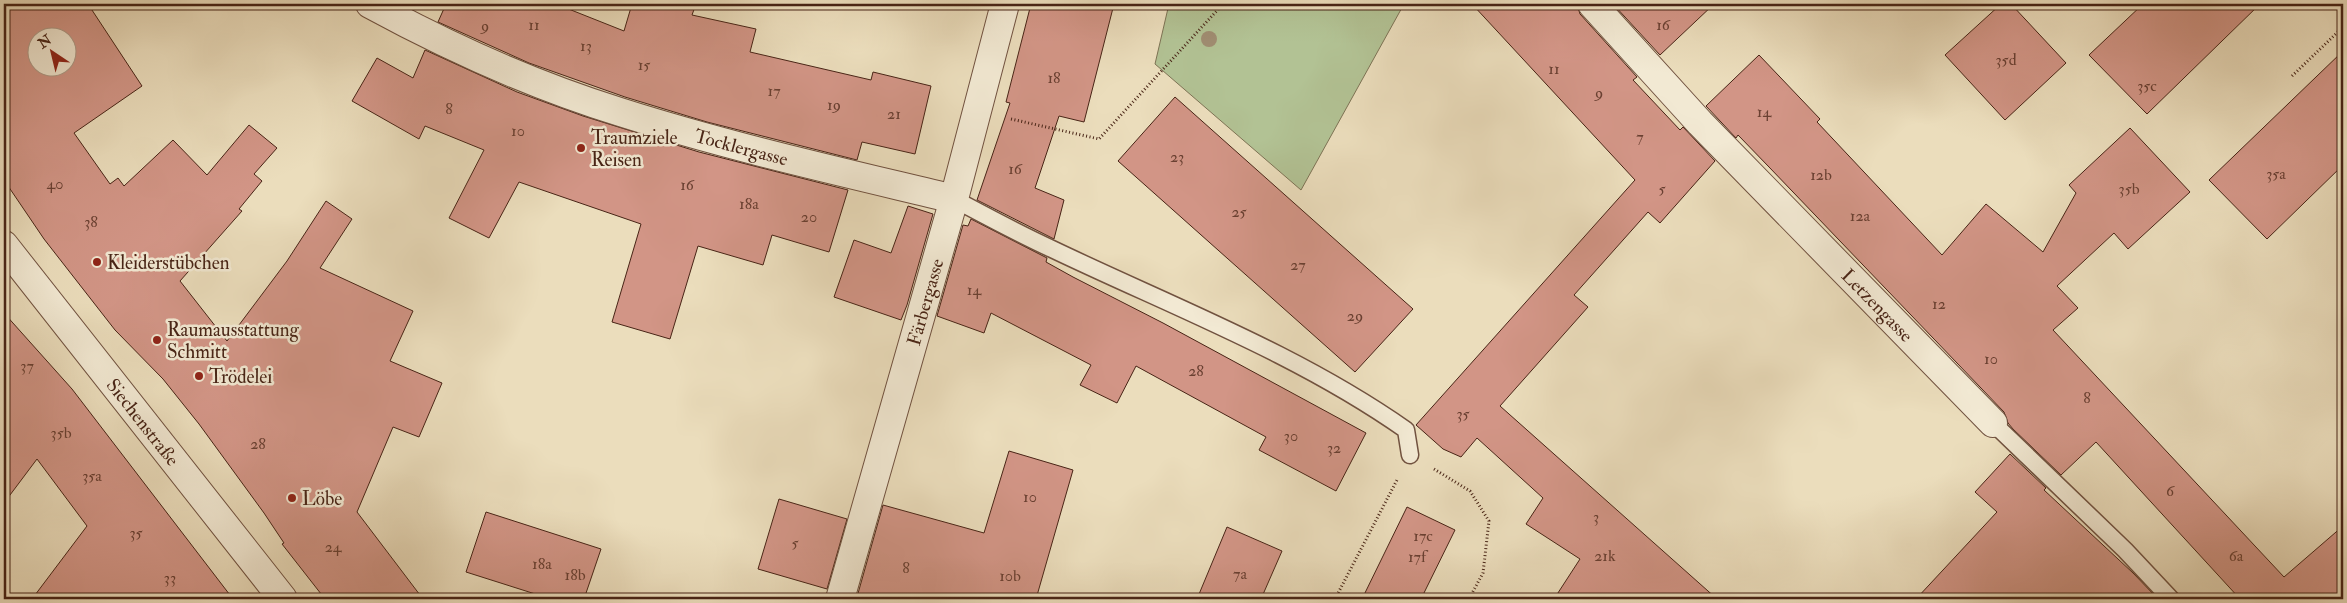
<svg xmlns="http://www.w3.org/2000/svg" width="2347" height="603" font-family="'IM FELL Double Pica',serif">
<rect width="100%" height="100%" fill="#ebddbc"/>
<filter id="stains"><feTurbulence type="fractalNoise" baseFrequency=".004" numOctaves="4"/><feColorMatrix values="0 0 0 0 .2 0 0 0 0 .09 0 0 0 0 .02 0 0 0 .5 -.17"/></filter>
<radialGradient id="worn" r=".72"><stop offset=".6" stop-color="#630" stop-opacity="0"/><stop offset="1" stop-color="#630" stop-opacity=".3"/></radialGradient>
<polygon fill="#b2c294" stroke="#7d7355" points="1169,4 1404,4 1301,190 1155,64"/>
<g fill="#d29586" stroke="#482416" fill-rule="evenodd">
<path d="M4,4h84l54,82 -68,47 36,51 8,-6 6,8 49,-46 34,35 42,-50 28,23 -23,26 8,7 -23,28 3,2 -62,70 47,60 60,-80 39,-60 26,18 -32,49 93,43 -23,50 52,22 -23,54 -26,-10 -36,85 66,87h-98l-43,-55 2,-1 -20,-30 -65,-89 -36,-45 -48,-49 -71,-91 -40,-59zM38,38h30v30h-30z"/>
<polygon points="446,4 556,4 624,31 632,4 696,4 692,15 756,29 750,52 871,80 873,72 931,86 915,154 862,142 857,160 707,122 625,97 529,63 438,22"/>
<polygon points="1031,4 1114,4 1084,122 1059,116 1035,188 1064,200 1054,239 977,200 1010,103 1006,102"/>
<polygon points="1472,4 1577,4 1580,14 1637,77 1633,80 1680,130 1683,127 1715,161 1660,223 1648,212 1574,295 1588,307 1500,406 1717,599 1554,599 1580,559 1526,524 1543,498 1477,438 1461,457 1443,449 1416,425 1635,180"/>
<polygon points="1613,4 1714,4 1660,55"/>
<polygon points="2001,4 2011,4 2066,63 2005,120 1945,55"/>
<polygon points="2143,4 2260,4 2147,114 2089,55"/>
<polygon points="425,50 517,92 583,116 699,152 848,190 829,252 772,235 763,265 698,246 670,339 612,322 641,224 519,182 489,238 449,218 484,150 425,126 419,139 352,101 377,58 413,78"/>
<polygon points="2343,51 2343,165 2267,239 2209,180"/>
<polygon points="1759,55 1820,119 1817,122 1942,255 1986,204 2043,252 2076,193 2069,185 2130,128 2190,192 2128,249 2114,233 2057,286 2078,308 2053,330 2284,577 2343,526 2343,599 2240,599 2096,442 2061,475 2013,429 2008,423 2004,412 1769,167 1738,135 1736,138 1706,106"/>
<polygon points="1175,97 1413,309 1355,372 1118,161"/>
<polygon points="908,206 933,214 907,305 901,320 834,297 854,240 891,253"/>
<polygon points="971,219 1047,258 1046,262 1073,277 1163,323 1366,433 1336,491 1259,450 1266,437 1136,366 1117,403 1080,385 1091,365 991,313 984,333 937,316 963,225 968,226"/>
<polygon points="4,313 72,389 233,599 32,599 87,526 37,459 4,503"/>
<polygon points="1009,451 1073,470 1036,599 863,599 857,597 883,505 984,533"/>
<polygon points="2010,454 2046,488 2044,490 2133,573 2158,599 1916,599 1997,512 1975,492"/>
<polygon points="779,499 847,519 827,589 758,569"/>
<polygon points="1407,507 1455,530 1421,599 1362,599"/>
<polygon points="486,512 601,549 584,599 551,599 466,572"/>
<polygon points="1227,527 1282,551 1261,599 1197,599"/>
</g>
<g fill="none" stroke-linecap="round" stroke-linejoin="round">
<defs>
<g id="service">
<path d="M954,199c32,17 65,35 98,50 119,57 246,105 354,181l4,25"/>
<polyline points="1993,423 2125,550 2171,599"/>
</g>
<g id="minor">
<path id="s1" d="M370,4c79,43 163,81 250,108 110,35 222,60 334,87"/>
<path id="s2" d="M1592,4l108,119 293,300"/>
<path id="s3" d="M840,599l114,-400 51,-195"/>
</g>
<g id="tertiary">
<path id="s4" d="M4,245l279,354"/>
</g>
</defs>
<use href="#service" stroke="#715240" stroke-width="19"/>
<use href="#minor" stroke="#715240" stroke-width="30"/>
<use href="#tertiary" stroke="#715240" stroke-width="30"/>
<g stroke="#482416" stroke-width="3" stroke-dasharray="1 2.5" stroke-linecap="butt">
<polyline points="2292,76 2343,27"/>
<polyline points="1011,119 1099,139 1223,4"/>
<polyline points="1434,469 1470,491 1489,521 1483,573 1469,599"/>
<polyline points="1335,599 1397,480"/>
</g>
<use href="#service" stroke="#f2e9d3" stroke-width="16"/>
<use href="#minor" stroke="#f2e9d3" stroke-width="28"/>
<use href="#tertiary" stroke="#f2e9d3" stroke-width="28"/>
</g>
<circle fill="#a08d72" cx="1209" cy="39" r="8"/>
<g fill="#8f2418" stroke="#f2e9d3" stroke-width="2">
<circle cx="581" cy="148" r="5"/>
<circle cx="97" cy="262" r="5"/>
<circle cx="157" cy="340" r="5"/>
<circle cx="199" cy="376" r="5"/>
<circle cx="292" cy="498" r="5"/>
</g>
<g text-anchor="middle" stroke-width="5" stroke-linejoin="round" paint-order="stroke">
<g font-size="16" fill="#6a4032">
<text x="534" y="30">11</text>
<text x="1663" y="30">16</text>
<text x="485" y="31">9</text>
<text x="586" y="51">13</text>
<text x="2006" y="65">35d</text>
<text x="644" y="70">15</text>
<text x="1554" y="74">11</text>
<text x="1054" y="83">18</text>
<text x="2147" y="91">35c</text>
<text x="774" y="96">17</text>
<text x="1599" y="98">9</text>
<text x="834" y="110">19</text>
<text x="449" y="114">8</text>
<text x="1764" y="117">14</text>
<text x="894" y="119">21</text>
<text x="518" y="136">10</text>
<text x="1640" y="142">7</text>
<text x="1177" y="162">23</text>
<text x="1015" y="174">16</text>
<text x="2276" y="179">35a</text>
<text x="1821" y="180">12b</text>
<text x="55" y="189">40</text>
<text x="687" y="190">16</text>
<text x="1662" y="194">5</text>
<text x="2129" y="194">35b</text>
<text x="749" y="209">18a</text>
<text x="1239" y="217">25</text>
<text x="1860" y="221">12a</text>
<text x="809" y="222">20</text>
<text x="91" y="227">38</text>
<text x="1298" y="270">27</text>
<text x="974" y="295">14</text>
<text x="1939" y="309">12</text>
<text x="1355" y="321">29</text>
<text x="1991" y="364">10</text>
<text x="27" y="371">37</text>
<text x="1196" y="376">28</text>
<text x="2087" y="403">8</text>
<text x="1463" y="419">35</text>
<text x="61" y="438">35b</text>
<text x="1291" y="441">30</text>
<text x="258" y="449">28</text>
<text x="1334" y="453">32</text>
<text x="92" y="481">35a</text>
<text x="2170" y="496">6</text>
<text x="1030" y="502">10</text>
<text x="1596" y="522">3</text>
<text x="136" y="538">35</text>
<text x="1423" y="541">17c</text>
<text x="795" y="548">5</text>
<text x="333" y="552">24</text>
<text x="1605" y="561">21k</text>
<text x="2236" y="561">6a</text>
<text x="1417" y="562">17f</text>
<text x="542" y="569">18a</text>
<text x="906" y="573">8</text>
<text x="1240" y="579">7a</text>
<text x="575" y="580">18b</text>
<text x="1010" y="581">10b</text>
<text x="170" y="583">33</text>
</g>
<g font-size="19" fill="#482416" stroke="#f2e9d3" text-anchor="start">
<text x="591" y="144">Traumziele<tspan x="591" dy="22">Reisen</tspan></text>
<text x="107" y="269">Kleiderstübchen</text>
<text x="167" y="336">Raumausstattung<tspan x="167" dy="22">Schmitt</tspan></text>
<text x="209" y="383">Trödelei</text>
<text x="302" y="505">Löbe</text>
</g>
<g font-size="19" fill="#482416" stroke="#f2e9d3">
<text dy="7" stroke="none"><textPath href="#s1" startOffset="399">Tocklergasse</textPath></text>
<text dy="7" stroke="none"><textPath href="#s3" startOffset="309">Färbergasse</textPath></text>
<text dy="7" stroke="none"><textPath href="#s2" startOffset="415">Letzengasse</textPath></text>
<text dy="7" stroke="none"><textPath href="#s4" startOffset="225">Siechenstraße</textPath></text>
</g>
</g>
<rect width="2347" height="603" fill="none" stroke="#ebddbc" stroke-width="20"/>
<rect x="5" y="5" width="2337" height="593" fill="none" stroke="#482416" stroke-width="2.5"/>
<rect x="10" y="10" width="2327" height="583" fill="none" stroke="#482416"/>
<g transform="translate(52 52) rotate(325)"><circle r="24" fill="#f2e9d3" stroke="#ae9a87"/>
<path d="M0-4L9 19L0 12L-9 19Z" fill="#8f2418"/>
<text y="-8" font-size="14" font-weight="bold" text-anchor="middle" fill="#482416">N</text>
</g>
<rect width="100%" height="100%" filter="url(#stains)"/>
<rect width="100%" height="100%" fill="url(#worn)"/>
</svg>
